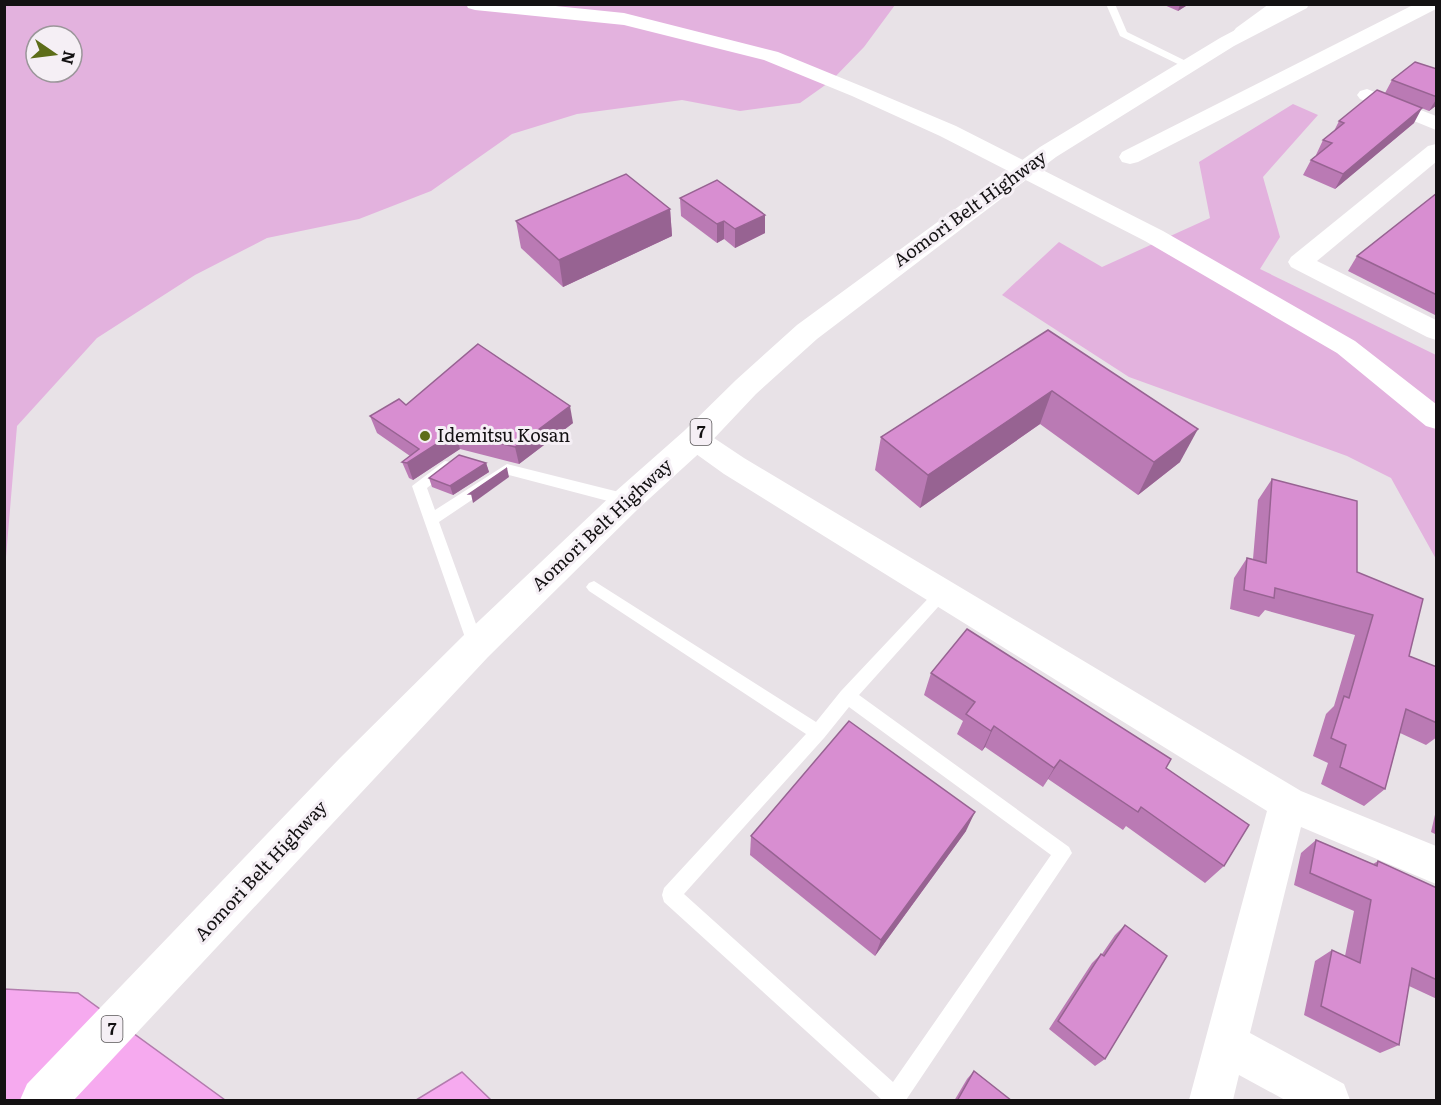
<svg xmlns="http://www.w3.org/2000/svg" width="1441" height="1105" font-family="Literata,serif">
<rect width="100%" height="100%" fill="#e8e2e7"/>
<g fill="#e3b2de" fill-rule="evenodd">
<path d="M5,5h890l-31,42 -33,34 -31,22 -60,8 -58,-11 -105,14 -65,20 -81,57 -72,28 -92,19 -72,37 -98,63 -80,88 -12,143zM36,36h36v36h-36z"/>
<polygon points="1293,104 1318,115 1263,177 1280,237 1260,269 1436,355 1436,559 1391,478 1347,456 1129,377 1002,295 1059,242 1102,267 1210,218 1199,162"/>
</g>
<g fill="#f6aaef" stroke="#b27cad" stroke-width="1.5">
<polygon points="4,989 78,993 225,1100 5,1100"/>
<polygon points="462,1072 491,1100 416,1100"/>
</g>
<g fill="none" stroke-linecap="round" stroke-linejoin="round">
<g fill="#fff" fill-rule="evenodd">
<polygon points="1106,4 1115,4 1127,32 1192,64 1192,68 1186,68 1120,36"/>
<polygon points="445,461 450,462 452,466 450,470 427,488 435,510 507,464 627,494 632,496 634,500 632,504 627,506 509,475 439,522 484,646 482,651 476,653 470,651 468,646 412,486"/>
<path d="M594,581l222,141 25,-31 96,-102 5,-2 5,2 3,4 -3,4 -88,98 210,152 3,6 -166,247h-24l-218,-198 -2,-7 2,-7 142,-154 -217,-143 -3,-4 3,-4zM849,707l202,148 -158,227 -209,-188 140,-156z"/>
</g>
<g fill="#fff" fill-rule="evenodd">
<polygon points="466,4 536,4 624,13 778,52 866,88 956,126 1163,231 1355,341 1436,404 1436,429 1426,426 1337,353 1145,241 940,136 852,96 764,60 624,25 475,10 468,8"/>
<polygon points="1269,4 1291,4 1250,36 1236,36 1233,32 1236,28"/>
<polygon points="1415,4 1436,4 1436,9 1138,162 1130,164 1122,162 1119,157 1122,152"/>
<polygon points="1367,89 1436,116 1436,130 1360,99 1357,95 1360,91"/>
<polygon points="1436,144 1436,162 1317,261 1436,320 1436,340 1427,337 1291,267 1288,262 1291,257 1428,146"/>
<polygon points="695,428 705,432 744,458 1301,791 1436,846 1436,884 1301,827 1250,1033 1344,1084 1350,1100 1285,1100 1239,1075 1233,1100 1189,1100 1267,811 724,474 685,446 681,439 685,432"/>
</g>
<polygon fill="#fff" fill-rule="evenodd" points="1284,4 1309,4 1307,8 1234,46 1056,157 817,339 756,394 706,447 638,509 488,657 74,1100 20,1100 27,1084 340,758 464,635 616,491 684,431 736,380 797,325 1040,147 1220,38"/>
</g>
<g fill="#ba7ab4">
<polygon points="1162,4 1189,4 1178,11"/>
<polygon points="1437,69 1437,105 1429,111 1396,98 1414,123 1335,189 1303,175 1311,160 1317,155 1316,155 1323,140 1334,131 1339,121 1385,93 1392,80"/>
<polygon points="1437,193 1437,316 1348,271 1357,256"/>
<polygon points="680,198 765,215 765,233 735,248 724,239 717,243 681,216"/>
<polygon points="670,209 672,236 563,287 521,248 516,221"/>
<polygon points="1048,330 1180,462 1138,495 1040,424 920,508 875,470 881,437"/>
<polygon points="406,405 573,423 519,464 460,449 413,480 409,478 402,462 410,456 377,433 370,416"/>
<polygon points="486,463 489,472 453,495 432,487 429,478"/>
<polygon points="1272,479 1357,572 1409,656 1437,667 1437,737 1426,745 1400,733 1385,789 1364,806 1321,784 1328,763 1313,756 1326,714 1334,706 1355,635 1265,610 1259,617 1230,609 1234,578 1247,558 1253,559 1258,500"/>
<polygon points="931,673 1166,768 1224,866 1205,883 1126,826 1123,830 1048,779 1043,787 985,747 982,751 957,734 963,721 924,695"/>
<polygon points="1437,806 1437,835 1431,832"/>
<polygon points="966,831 875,956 750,855 751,836"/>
<polygon points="1316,840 1373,864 1378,861 1437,888 1437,999 1409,986 1399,1045 1380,1053 1304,1015 1315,961 1332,950 1345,956 1354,911 1294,885 1301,853"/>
<polygon points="1125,925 1105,1059 1095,1066 1049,1029 1092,963 1101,954 1102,954 1115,935"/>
<polygon points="974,1071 1012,1101 954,1101 967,1079"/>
</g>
<g fill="#976392">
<polygon points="1180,4 1189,4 1178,11"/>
<polygon points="1437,98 1437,105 1429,111"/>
<polygon points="1422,108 1414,123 1335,189 1343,174"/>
<polygon points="670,209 672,236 563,287 559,260"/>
<polygon points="765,215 765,233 735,248 735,229"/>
<polygon points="724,221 724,239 717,243 717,224"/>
<polygon points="1052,391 1040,424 920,508 928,475"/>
<polygon points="570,406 573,423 519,464 515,447"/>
<polygon points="1198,429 1180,462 1138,495 1154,462"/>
<polygon points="455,432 460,449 413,480 407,463"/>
<polygon points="486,463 489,472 453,495 450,486"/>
<polygon points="507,468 509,477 473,503 471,494"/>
<polygon points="994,726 985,747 982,751 991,731"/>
<polygon points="1060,760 1048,779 1043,787 1054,768"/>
<polygon points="975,812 966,831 875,956 881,940"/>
</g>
<g fill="#d88ed1" stroke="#976392" stroke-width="1.5">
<polygon points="1415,62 1437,69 1437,97 1392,80"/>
<polygon points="1377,90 1422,108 1343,174 1311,160 1332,143 1323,140 1344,123 1339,121"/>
<polygon points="626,174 670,209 559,260 516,221"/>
<polygon points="717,180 765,215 735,229 724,221 717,224 680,198"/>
<polygon points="1437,193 1437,295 1357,256"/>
<polygon points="1048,330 1198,429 1154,462 1052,391 928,475 881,437"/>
<polygon points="478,344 570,406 515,447 455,432 407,463 402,462 419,449 370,416 399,399 406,405"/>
<polygon points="459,455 486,463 450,486 429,478"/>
<polygon points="507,468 471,494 469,494"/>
<polygon points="1272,479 1357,501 1357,572 1423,599 1409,656 1437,667 1437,723 1406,709 1385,789 1340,767 1346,745 1331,738 1344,696 1349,698 1373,615 1275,588 1274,598 1244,590 1247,558 1266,563"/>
<polygon points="967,629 1171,759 1166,768 1249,825 1224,866 1141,807 1138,812 1060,760 1054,768 994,726 991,731 966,714 975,702 931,673"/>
<polygon points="849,721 975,812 881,940 751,836"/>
<polygon points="1316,840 1377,866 1378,861 1437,888 1437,980 1412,968 1399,1045 1321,1006 1332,950 1360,963 1371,900 1310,873"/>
<polygon points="1125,925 1167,956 1105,1059 1058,1021 1101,954 1104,956"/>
<polygon points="974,1071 1012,1101 957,1101"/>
</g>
<circle fill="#5d6d19" stroke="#f5eff5" stroke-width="2" cx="425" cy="436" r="6"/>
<g text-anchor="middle" stroke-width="6" stroke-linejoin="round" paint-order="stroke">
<g fill="#f5eff5" stroke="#575456" stroke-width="1.5">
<rect x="690.5" y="419" width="21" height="26" rx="4.5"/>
<rect x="101.5" y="1016" width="21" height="26" rx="4.5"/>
</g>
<g font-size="16" font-weight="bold" fill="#131112">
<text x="701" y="438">7</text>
<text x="112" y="1035">7</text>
</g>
<g font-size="18" fill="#131112" stroke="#f5eff5">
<text transform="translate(970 209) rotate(-36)" y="6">Aomori Belt Highway</text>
<text transform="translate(602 525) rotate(-43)" y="6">Aomori Belt Highway</text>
<text transform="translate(261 871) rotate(-47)" y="6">Aomori Belt Highway</text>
</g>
<g font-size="18" fill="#131112" stroke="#f5eff5" text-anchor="start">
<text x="437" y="442">Idemitsu Kosan</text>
</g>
</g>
<rect width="1441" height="1105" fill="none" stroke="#131112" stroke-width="12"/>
<g transform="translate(54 54) rotate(104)"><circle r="28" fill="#f5eff5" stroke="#9b969a" stroke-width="1.5"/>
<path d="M0-4.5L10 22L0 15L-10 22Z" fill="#5d6d19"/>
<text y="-9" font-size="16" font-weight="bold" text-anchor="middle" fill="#131112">N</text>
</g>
</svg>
